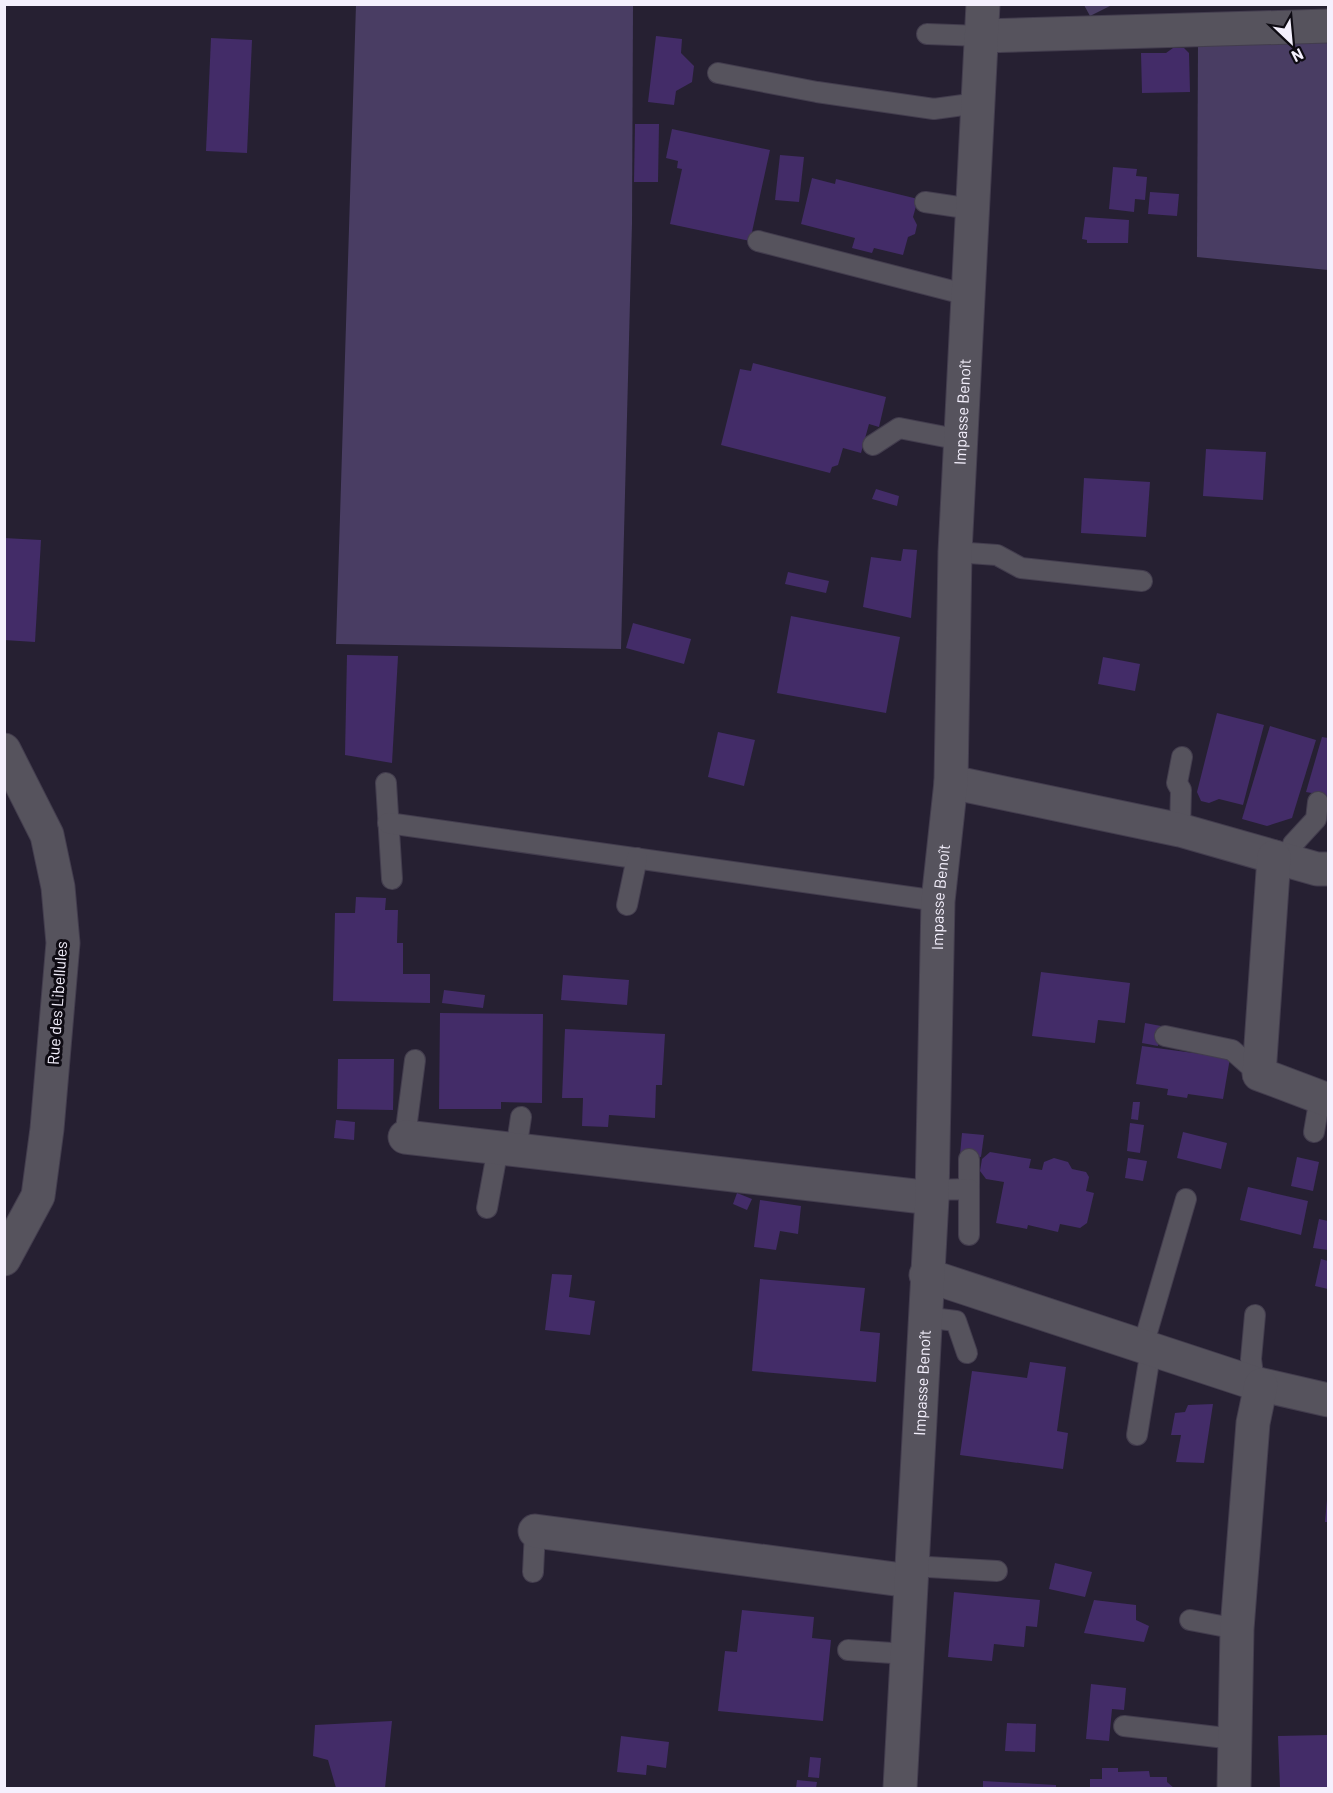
<svg xmlns="http://www.w3.org/2000/svg" width="1333" height="1793" font-family="Barlow,sans-serif">
<rect width="100%" height="100%" fill="#262032"/>
<g fill="#493d63">
<polygon points="356,5 633,5 632,223 621,649 336,644"/>
<polygon points="1084,5 1112,5 1090,16"/>
<polygon points="1328,41 1328,270 1197,257 1198,44"/>
</g>
<g fill="#432c68">
<polygon points="656,36 682,39 681,53 694,66 692,82 676,91 674,105 648,102"/>
<polygon points="211,38 252,40 247,153 206,151"/>
<polygon points="1173,48 1184,48 1189,53 1190,92 1142,93 1141,53 1166,53"/>
<polygon points="635,124 659,124 658,182 634,182"/>
<polygon points="672,129 770,150 750,241 670,224 682,169 677,168 678,161 666,158"/>
<polygon points="780,155 804,157 799,202 775,200"/>
<polygon points="1113,167 1137,169 1136,176 1147,177 1145,200 1135,199 1134,212 1109,209"/>
<polygon points="812,178 835,184 836,179 918,199 913,217 917,225 915,234 908,237 903,255 874,248 872,253 852,248 855,238 801,224"/>
<polygon points="1150,192 1179,194 1177,216 1148,214"/>
<polygon points="1085,217 1129,220 1128,243 1087,243 1087,240 1082,239"/>
<polygon points="753,363 886,397 879,427 869,424 861,453 843,448 838,465 832,467 830,473 721,445 740,369 751,371"/>
<polygon points="1206,449 1266,452 1263,500 1203,496"/>
<polygon points="1084,478 1150,482 1146,537 1081,533"/>
<polygon points="876,489 899,496 897,506 872,499"/>
<polygon points="4,538 41,540 35,642 4,640"/>
<polygon points="903,549 917,550 911,618 863,607 871,557 901,561"/>
<polygon points="788,572 829,581 826,593 785,584"/>
<polygon points="791,616 900,637 886,713 777,693"/>
<polygon points="633,623 691,639 684,664 626,648"/>
<polygon points="347,655 398,656 392,763 345,755"/>
<polygon points="1103,657 1140,664 1135,691 1098,684"/>
<polygon points="1217,713 1264,725 1243,805 1219,799 1209,803 1201,801 1197,792"/>
<polygon points="1270,726 1316,740 1292,818 1267,826 1242,819"/>
<polygon points="718,732 755,740 744,786 708,777"/>
<polygon points="1322,737 1328,738 1328,796 1306,792"/>
<polygon points="356,897 386,898 385,910 398,910 397,943 403,943 403,974 430,974 430,1003 333,1001 335,913 355,913"/>
<polygon points="1041,972 1130,983 1125,1023 1098,1020 1095,1043 1032,1036"/>
<polygon points="563,975 629,980 627,1005 561,1000"/>
<polygon points="444,990 485,995 483,1008 442,1003"/>
<polygon points="440,1013 543,1014 542,1103 501,1102 501,1109 439,1109"/>
<polygon points="1145,1023 1161,1026 1158,1046 1142,1043"/>
<polygon points="565,1029 665,1034 662,1085 656,1085 655,1118 609,1115 608,1127 582,1126 583,1098 562,1098"/>
<polygon points="1142,1046 1230,1058 1223,1099 1188,1094 1187,1098 1167,1095 1168,1089 1136,1084"/>
<polygon points="338,1059 394,1059 393,1110 337,1109"/>
<polygon points="1133,1102 1140,1102 1138,1120 1131,1119"/>
<polygon points="336,1120 355,1122 354,1140 334,1138"/>
<polygon points="1130,1123 1144,1125 1140,1153 1127,1151"/>
<polygon points="1183,1132 1227,1143 1221,1169 1177,1158"/>
<polygon points="962,1133 984,1135 981,1157 960,1155"/>
<polygon points="990,1152 1031,1159 1029,1168 1042,1170 1044,1162 1054,1158 1068,1162 1072,1169 1086,1172 1089,1177 1086,1191 1094,1193 1087,1223 1080,1228 1060,1224 1058,1232 1028,1225 1027,1229 996,1223 1004,1182 986,1179 980,1171 982,1159"/>
<polygon points="1297,1157 1319,1162 1313,1191 1291,1186"/>
<polygon points="1128,1158 1147,1161 1143,1181 1125,1178"/>
<polygon points="1248,1187 1308,1201 1301,1235 1240,1220"/>
<polygon points="737,1193 752,1199 747,1210 733,1204"/>
<polygon points="760,1200 801,1206 798,1234 780,1231 776,1250 754,1247"/>
<polygon points="1319,1219 1328,1221 1328,1250 1313,1248"/>
<polygon points="1321,1259 1328,1261 1328,1289 1315,1286"/>
<polygon points="552,1274 572,1275 569,1297 595,1301 590,1335 545,1330"/>
<polygon points="760,1279 865,1288 860,1331 880,1333 876,1382 752,1371"/>
<polygon points="1030,1362 1066,1367 1057,1431 1068,1433 1063,1469 960,1455 972,1371 1027,1378"/>
<polygon points="1213,1404 1204,1463 1176,1462 1181,1435 1171,1435 1175,1413 1185,1412 1188,1405"/>
<polygon points="1327,1500 1328,1500 1328,1522 1325,1522"/>
<polygon points="1055,1563 1092,1572 1085,1597 1049,1589"/>
<polygon points="954,1592 1040,1600 1037,1627 1026,1626 1024,1647 994,1644 992,1661 948,1657"/>
<polygon points="1094,1600 1136,1605 1136,1620 1149,1626 1144,1642 1084,1633"/>
<polygon points="742,1610 814,1617 812,1638 831,1640 823,1721 718,1711 725,1651 737,1652"/>
<polygon points="1091,1684 1126,1688 1124,1710 1112,1709 1109,1741 1086,1739"/>
<polygon points="392,1721 385,1788 336,1788 328,1760 313,1756 315,1725"/>
<polygon points="1007,1723 1036,1724 1035,1752 1005,1751"/>
<polygon points="1328,1735 1328,1788 1280,1788 1278,1736"/>
<polygon points="621,1736 669,1742 666,1768 647,1765 646,1775 617,1772"/>
<polygon points="810,1757 821,1758 819,1778 808,1777"/>
<polygon points="1102,1768 1118,1768 1118,1772 1149,1771 1150,1777 1167,1777 1167,1782 1174,1788 1090,1788 1090,1779 1102,1779"/>
<polygon points="797,1780 817,1782 816,1788 796,1788"/>
<polygon points="983,1781 1056,1785 1056,1788 983,1788"/>
</g>
<g fill="none" stroke-linecap="round" stroke-linejoin="round">
<defs>
<g id="lane">
<polyline points="927,34 981,36"/>
<polyline points="718,73 817,92 934,109 978,103"/>
<polyline points="925,202 972,209"/>
<polyline points="758,241 968,295"/>
<polyline points="873,445 899,428 961,440"/>
<polyline points="955,552 997,555 1021,568 1142,581"/>
<polyline points="386,783 392,879"/>
<polyline points="388,823 938,901"/>
<polyline points="1180,830 1181,790 1177,783 1182,757"/>
<polyline points="1289,861 1293,844 1316,819 1318,802"/>
<polyline points="627,905 637,858"/>
<polyline points="1165,1036 1232,1050 1259,1074"/>
<polyline points="1314,1132 1320,1097"/>
<polyline points="405,1137 415,1060"/>
<polyline points="516,1150 521,1117"/>
<polyline points="969,1159 969,1189"/>
<polyline points="932,1190 969,1189 969,1235"/>
<polyline points="487,1208 498,1148"/>
<polyline points="924,1317 956,1321 967,1353"/>
<polyline points="1143,1346 1186,1199"/>
<polyline points="1254,1383 1251,1359 1255,1315"/>
<polyline points="1137,1435 1151,1349"/>
<polyline points="911,1566 997,1571"/>
<polyline points="533,1572 535,1531"/>
<polyline points="1190,1620 1237,1629"/>
<polyline points="848,1650 907,1654"/>
<polyline points="1124,1726 1234,1739"/>
</g>
<g id="street">
<polyline points="981,36 1328,26"/>
<polyline points="4,750 47,835 58,887 63,943 47,1129 38,1196 4,1259"/>
<polyline points="951,782 1180,830 1317,869 1328,869"/>
<polyline points="1274,857 1259,1074 1328,1100"/>
<polyline points="405,1137 932,1198"/>
<polyline points="926,1275 1254,1383 1328,1400"/>
<polyline points="535,1531 910,1581"/>
<path id="s1" d="M900,1788l32,-590 6,-297 13,-119 4,-230 28,-548"/>
<polyline points="1234,1788 1237,1629 1253,1423 1261,1385"/>
</g>
</defs>
<use href="#lane" stroke="#433d4e" stroke-width="22"/>
<use href="#street" stroke="#433d4e" stroke-width="35"/>
<use href="#lane" stroke="#56535d" stroke-width="20"/>
<use href="#street" stroke="#56535d" stroke-width="33"/>
</g>
<g text-anchor="middle" stroke-width="6" stroke-linejoin="round" paint-order="stroke">
<g font-size="16" fill="#f4f0fd" stroke="#0e0b13">
<text dy="6" stroke="none"><textPath href="#s1" startOffset="1378">Impasse Benoît</textPath></text>
<text dy="6" stroke="none"><textPath href="#s1" startOffset="892">Impasse Benoît</textPath></text>
<text transform="translate(57 1003) rotate(-86)" y="6">Rue des Libellules</text>
<text dy="6" stroke="none"><textPath href="#s1" startOffset="406">Impasse Benoît</textPath></text>
</g>
</g>
<rect width="1333" height="1793" fill="none" stroke="#f4f0fd" stroke-width="12"/>
<g transform="translate(1291 42) rotate(154)" stroke="#0e0b13" stroke-width="4.5" paint-order="stroke">
<path d="M0-4.5L10 22L0 15L-10 22Z" fill="#f4f0fd"/>
<text y="-9" font-size="16" font-weight="bold" text-anchor="middle" fill="#f4f0fd">N</text>
</g>
</svg>
